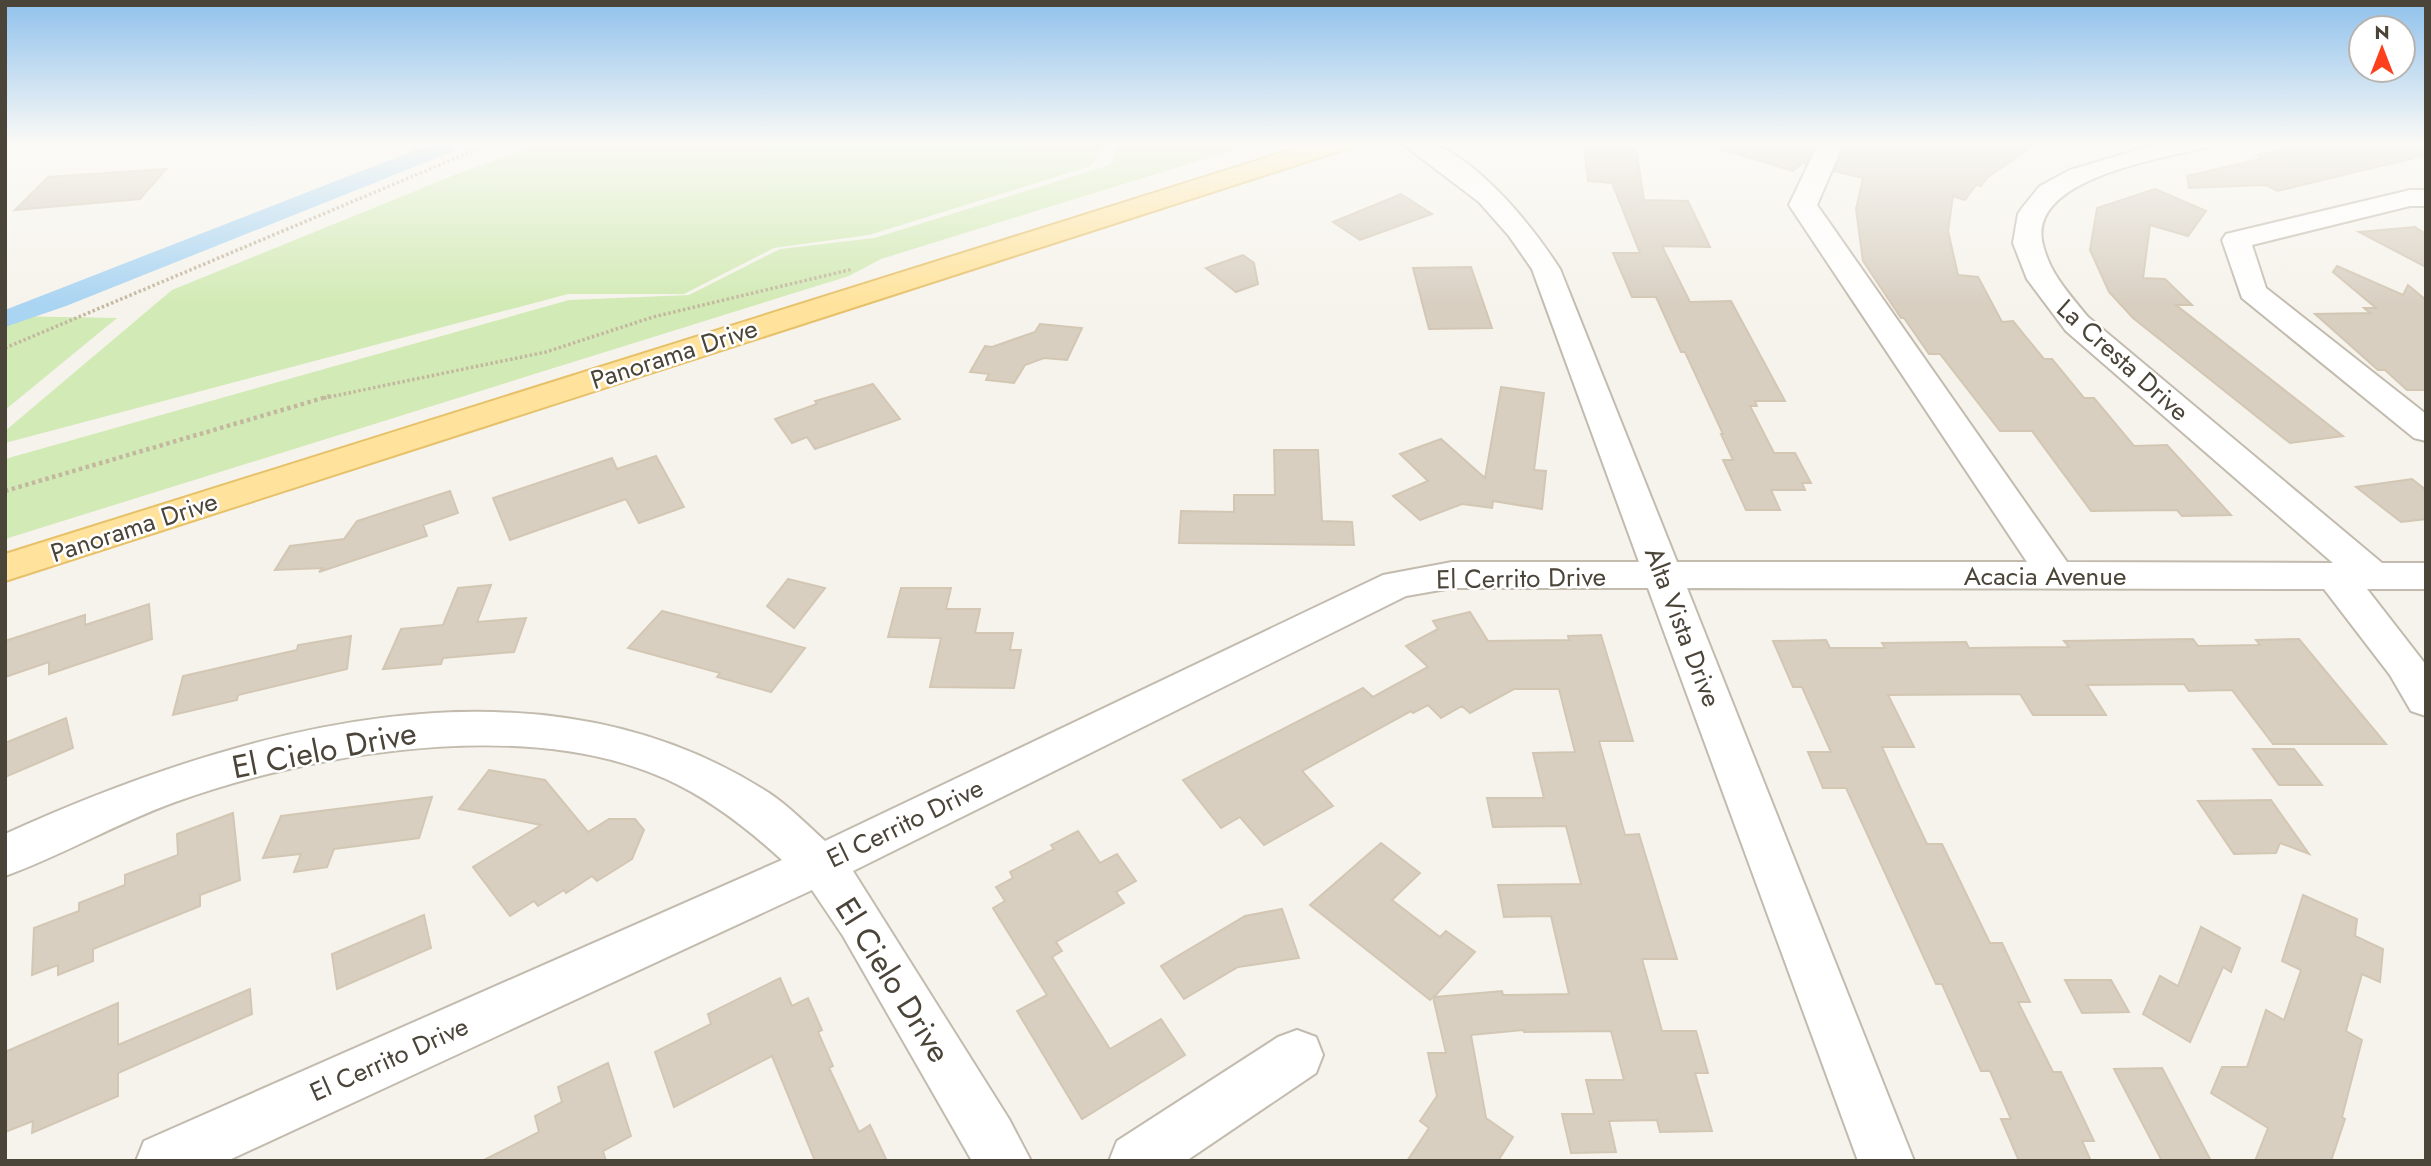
<svg xmlns="http://www.w3.org/2000/svg" width="2431" height="1166" font-family="Jost,sans-serif">
	<rect width="100%" height="100%" fill="#f6f3ec"/>
	<!-- green -->
	<g fill="#d2eab5">
		<path d="M 546,142 L 1107,142 L 1091,166 L 869,235 L 774,248 L 684,294 L 568,294 L 5,443 L 5,431 L 172,290 L 457,174 Z"/>
		<path d="M 1121,142 L 1158,145 L 1166,142 L 1259,142 L 881,259 L 849,276 L 5,539 L 5,459 L 569,300 L 689,295 L 780,249 L 874,238 L 1110,165 Z"/>
		<path d="M 5,316 L 117,318 L 5,410 Z"/>
	</g>
	<g fill="none" stroke-linecap="round" stroke-linejoin="round">
		<!-- canal -->
		<path fill="#a9d4f2" fill-rule="evenodd" d="M 436,142 L 467,142 L 464,147 L 66,306 L 5,327 L 5,310 Z"/>
	</g>
	<!-- building -->
	<g fill="#d8cfc1" stroke="#d3c7b4" stroke-width="2">
		<path d="M 1719,142 L 1816,142 L 1806,164 L 1802,163 L 1793,171 L 1718,148 Z"/>
		<path d="M 1846,142 L 2038,142 L 1987,178 L 1981,186 L 1976,185 L 1965,200 L 1953,196 L 1948,231 L 1958,275 L 1978,277 L 2002,322 L 2013,321 L 2044,359 L 2052,359 L 2084,398 L 2094,398 L 2134,446 L 2167,445 L 2231,515 L 2182,516 L 2177,510 L 2091,511 L 2032,431 L 2000,431 L 1940,354 L 1929,354 L 1904,318 L 1901,318 L 1863,261 L 1856,209 L 1863,178 L 1834,171 Z"/>
		<path d="M 2314,142 L 2330,150 L 2363,142 L 2426,142 L 2426,155 L 2278,191 L 2266,185 L 2189,188 L 2187,176 L 2264,158 L 2257,155 Z"/>
		<path d="M 1584,145 L 1636,149 L 1644,200 L 1688,201 L 1710,247 L 1662,246 L 1690,302 L 1731,301 L 1785,401 L 1755,401 L 1757,406 L 1750,406 L 1774,453 L 1795,453 L 1811,483 L 1802,483 L 1805,490 L 1771,490 L 1780,510 L 1746,510 L 1723,460 L 1733,460 L 1721,434 L 1723,434 L 1685,352 L 1681,352 L 1656,297 L 1632,297 L 1613,253 L 1640,253 L 1612,183 L 1588,181 Z"/>
		<path d="M 166,169 L 140,199 L 15,210 L 48,177 Z"/>
		<path d="M 2155,189 L 2206,211 L 2188,236 L 2150,225 L 2143,278 L 2165,279 L 2192,305 L 2176,305 L 2343,436 L 2290,443 L 2133,318 L 2109,292 L 2090,250 L 2097,208 Z"/>
		<path d="M 1401,194 L 1432,214 L 1360,240 L 1333,222 Z"/>
		<path d="M 2415,227 L 2426,234 L 2426,267 L 2359,232 Z"/>
		<path d="M 1243,255 L 1254,263 L 1258,284 L 1236,292 L 1206,268 Z"/>
		<path d="M 2337,266 L 2403,295 L 2408,285 L 2426,300 L 2426,390 L 2407,390 L 2385,370 L 2378,370 L 2315,314 L 2370,313 L 2364,308 L 2376,308 L 2333,272 Z"/>
		<path d="M 1471,267 L 1492,328 L 1429,329 L 1413,268 Z"/>
		<path d="M 1040,324 L 1082,328 L 1067,360 L 1044,358 L 1025,365 L 1014,383 L 986,380 L 989,374 L 970,372 L 985,346 L 992,347 L 1035,332 Z"/>
		<path d="M 873,384 L 900,419 L 815,449 L 807,437 L 792,443 L 775,419 L 817,404 L 815,401 Z"/>
		<path d="M 1501,387 L 1544,393 L 1534,470 L 1546,471 L 1542,509 L 1493,501 L 1492,508 L 1462,504 L 1420,520 L 1393,496 L 1428,481 L 1400,454 L 1441,439 L 1485,478 Z"/>
		<path d="M 1274,450 L 1318,450 L 1322,521 L 1352,522 L 1354,545 L 1179,543 L 1181,511 L 1234,512 L 1234,495 L 1275,495 Z"/>
		<path d="M 656,456 L 684,507 L 639,523 L 626,499 L 510,540 L 493,498 L 612,458 L 617,469 Z"/>
		<path d="M 2412,479 L 2426,490 L 2426,519 L 2401,522 L 2356,487 Z"/>
		<path d="M 450,491 L 458,513 L 423,525 L 427,536 L 319,572 L 323,568 L 275,570 L 290,546 L 344,539 L 357,521 Z"/>
		<path d="M 788,579 L 825,588 L 794,628 L 767,606 Z"/>
		<path d="M 491,585 L 477,622 L 526,618 L 514,652 L 443,658 L 441,664 L 383,669 L 401,629 L 443,625 L 458,588 Z"/>
		<path d="M 901,588 L 951,588 L 946,609 L 980,609 L 975,633 L 1013,633 L 1010,650 L 1021,650 L 1014,688 L 930,687 L 941,638 L 888,637 Z"/>
		<path d="M 149,604 L 152,639 L 49,674 L 49,662 L 5,677 L 5,641 L 85,615 L 85,625 Z"/>
		<path d="M 662,611 L 805,648 L 771,692 L 717,677 L 720,673 L 628,648 Z"/>
		<path d="M 1470,612 L 1488,641 L 1569,640 L 1568,636 L 1601,635 L 1633,741 L 1599,741 L 1625,835 L 1639,834 L 1677,959 L 1642,959 L 1662,1031 L 1696,1031 L 1708,1073 L 1695,1073 L 1712,1131 L 1660,1132 L 1657,1120 L 1609,1121 L 1616,1152 L 1571,1153 L 1562,1114 L 1594,1114 L 1586,1080 L 1624,1080 L 1611,1031 L 1524,1032 L 1523,1030 L 1471,1035 L 1486,1118 L 1513,1137 L 1498,1161 L 1407,1161 L 1429,1128 L 1420,1121 L 1437,1096 L 1428,1053 L 1446,1053 L 1433,997 L 1430,1000 L 1310,905 L 1381,843 L 1420,873 L 1392,900 L 1440,937 L 1446,931 L 1475,952 L 1434,997 L 1502,991 L 1503,995 L 1569,994 L 1551,916 L 1504,917 L 1498,885 L 1581,884 L 1566,826 L 1493,827 L 1487,798 L 1544,798 L 1533,753 L 1575,752 L 1559,689 L 1514,689 L 1470,713 L 1462,706 L 1441,718 L 1428,705 L 1413,713 L 1411,711 L 1302,771 L 1333,806 L 1264,845 L 1240,817 L 1221,828 L 1183,780 L 1363,688 L 1373,697 L 1428,667 L 1406,646 L 1438,629 L 1433,621 Z"/>
		<path d="M 351,636 L 347,669 L 238,695 L 237,700 L 173,715 L 183,676 L 297,650 L 298,645 Z"/>
		<path d="M 2193,639 L 2198,646 L 2260,645 L 2256,640 L 2299,639 L 2386,744 L 2273,744 L 2232,690 L 2189,691 L 2184,684 L 2087,685 L 2106,715 L 2033,715 L 2020,694 L 1888,695 L 1914,747 L 1882,747 L 1900,787 L 1927,844 L 1942,844 L 1990,943 L 2002,943 L 2030,1002 L 2018,1002 L 2053,1072 L 2061,1072 L 2094,1141 L 2082,1141 L 2091,1161 L 2019,1161 L 2001,1119 L 2011,1119 L 1990,1071 L 1981,1071 L 1942,984 L 1936,984 L 1846,788 L 1823,788 L 1808,752 L 1831,752 L 1802,687 L 1793,687 L 1773,641 L 1826,640 L 1830,648 L 1885,648 L 1882,643 L 1966,642 L 1969,648 L 2069,647 L 2064,641 Z"/>
		<path d="M 66,718 L 73,748 L 5,777 L 5,743 Z"/>
		<path d="M 2253,749 L 2294,749 L 2322,785 L 2279,785 Z"/>
		<path d="M 489,770 L 545,780 L 588,832 L 609,819 L 635,819 L 644,830 L 632,859 L 597,881 L 592,876 L 566,893 L 564,890 L 538,906 L 534,901 L 510,916 L 473,867 L 541,825 L 459,809 Z"/>
		<path d="M 432,797 L 419,838 L 334,849 L 327,867 L 294,872 L 301,854 L 263,858 L 281,816 Z"/>
		<path d="M 2271,800 L 2309,854 L 2280,843 L 2276,853 L 2234,854 L 2198,801 Z"/>
		<path d="M 233,813 L 240,880 L 200,895 L 200,906 L 93,949 L 93,961 L 58,975 L 58,965 L 32,975 L 34,928 L 79,911 L 79,903 L 125,885 L 125,875 L 178,855 L 177,834 Z"/>
		<path d="M 1078,831 L 1100,863 L 1117,854 L 1136,881 L 1116,892 L 1124,903 L 1056,942 L 1062,951 L 1052,957 L 1110,1049 L 1161,1019 L 1185,1055 L 1082,1119 L 1017,1011 L 1047,995 L 993,908 L 1005,901 L 996,887 L 1013,878 L 1010,872 L 1054,849 L 1051,845 Z"/>
		<path d="M 2303,895 L 2357,919 L 2355,936 L 2383,949 L 2380,982 L 2362,974 L 2346,1031 L 2362,1040 L 2342,1117 L 2345,1119 L 2331,1161 L 2255,1161 L 2268,1128 L 2211,1093 L 2222,1067 L 2247,1067 L 2266,1010 L 2284,1020 L 2301,970 L 2282,961 Z"/>
		<path d="M 1282,909 L 1299,958 L 1238,967 L 1184,999 L 1161,966 L 1245,916 Z"/>
		<path d="M 424,915 L 431,948 L 337,989 L 332,954 Z"/>
		<path d="M 2201,927 L 2240,948 L 2231,972 L 2223,967 L 2190,1042 L 2143,1014 L 2160,976 L 2178,986 Z"/>
		<path d="M 780,978 L 792,1006 L 808,998 L 822,1030 L 818,1032 L 833,1066 L 829,1068 L 859,1132 L 870,1125 L 887,1161 L 815,1161 L 772,1056 L 674,1107 L 655,1052 L 711,1024 L 708,1014 Z"/>
		<path d="M 2065,980 L 2111,980 L 2129,1012 L 2082,1013 Z"/>
		<path d="M 250,989 L 252,1014 L 118,1073 L 118,1096 L 32,1133 L 33,1121 L 5,1132 L 5,1052 L 118,1003 L 118,1045 Z"/>
		<path d="M 608,1063 L 631,1136 L 603,1151 L 606,1161 L 482,1161 L 539,1132 L 535,1116 L 562,1102 L 558,1087 Z"/>
		<path d="M 2162,1068 L 2211,1161 L 2162,1161 L 2114,1069 Z"/>
	</g>
	<g fill="none" stroke-linecap="round" stroke-linejoin="round">
		<!-- minor casing -->
		<g stroke="#c2bbae" stroke-width="4">
			<g id="minor">
				<path d="M 1400,142 C 1409,142 1423,140 1432,143 C 1482,163 1532,226 1560,269 L 1677,562 L 2027,562 L 1789,205 L 1819,142 L 1844,142 L 1817,205 L 2067,562 L 2333,563 L 2066,331 L 2027,279 L 2013,243 L 2018,214 L 2022,208 L 2040,186 L 2070,170 L 2164,142 L 2211,142 L 2208,147 C 2165,158 2025,178 2043,245 C 2050,274 2070,295 2088,317 L 2382,563 L 2426,563 L 2426,589 L 2367,589 L 2426,665 L 2426,716 L 2411,711 L 2390,675 L 2324,589 L 1687,588 L 1914,1161 L 1858,1161 L 1648,588 L 1452,588 L 1406,596 L 853,871 L 1009,1119 L 1031,1161 L 972,1161 L 843,936 L 812,890 L 227,1161 L 136,1161 L 144,1141 L 782,860 C 747,828 710,799 666,779 C 527,716 314,752 175,802 C 117,823 63,855 5,876 L 5,834 C 237,729 535,642 769,793 C 789,806 807,825 825,841 L 1383,575 L 1452,562 L 1639,562 L 1532,269 L 1509,236 L 1479,202 Z"/>
				<path d="M 2410,190 L 2426,190 L 2426,206 L 2410,206 L 2252,245 L 2266,288 L 2426,414 L 2426,441 L 2414,438 L 2242,298 L 2222,240 L 2226,234 Z"/>
				<path d="M 1297,1030 L 1316,1037 L 1323,1055 L 1316,1073 L 1186,1161 L 1109,1161 L 1117,1141 L 1278,1037 Z"/>
			</g>
		</g>
		<!-- major casing -->
		<g stroke="#e6c16a" stroke-width="4">
			<path id="major" d="M 1316,142 L 1355,142 L 1352,147 L 5,581 L 5,554 Z"/>
		</g>
		<!-- path-far1 -->
		<g stroke="#c4b79f" stroke-width="3.5" stroke-dasharray="2.5 2.5" stroke-linecap="butt">
			<path d="M 5,348 L 494,142"/>
			<path d="M 324,398 L 546,352 L 653,317 L 853,269"/>
		</g>
		<!-- path -->
		<path stroke="#c4b79f" stroke-width="4.5" stroke-dasharray="3.5 3.5" stroke-linecap="butt" d="M 5,491 L 330,396"/>
		<!-- minor -->
		<use href="#minor" fill="#fff" fill-rule="evenodd"/>
		<!-- major -->
		<use href="#major" fill="#ffe39c" fill-rule="evenodd"/>
	</g>
	<!-- sky -->
	<linearGradient id="sky" x2="0" y2="1"><stop stop-color="#8fc1ec"/><stop offset="0.47" stop-color="#fbfaf6"/><stop offset="1" stop-color="#fbfaf6" stop-opacity="0"/></linearGradient>
	<rect width="2431" height="305" fill="url(#sky)"/>
	<g text-anchor="middle" dominant-baseline="central" stroke-width="5" stroke-linejoin="round" paint-order="stroke">
		<!-- street labels -->
		<g font-size="26" fill="#4b4439" stroke="#fff">
			<text transform="translate(674 354) rotate(-18)">Panorama Drive</text>
			<text transform="translate(2123 360) rotate(42)">La Cresta Drive</text>
			<text transform="translate(134 527) rotate(-18)">Panorama Drive</text>
			<text x="2045" y="576">Acacia Avenue</text>
			<text transform="translate(1521 578) rotate(-1)">El Cerrito Drive</text>
			<text transform="translate(1683 627) rotate(69)">Alta Vista Drive</text>
			<text transform="translate(905 823) rotate(-26)">El Cerrito Drive</text>
			<text transform="translate(389 1059) rotate(-24)">El Cerrito Drive</text>
		</g>
		<!-- near-street labels -->
		<g font-size="32" fill="#4b4439" stroke="#fff">
			<text transform="translate(324 750) rotate(-11)">El Cielo Drive</text>
			<text transform="translate(893 980) rotate(58)">El Cielo Drive</text>
		</g>
	</g>
	<!-- border -->
	<rect width="2431" height="1166" fill="none" stroke="#4b4439" stroke-width="14"/>
	<!-- north arrow -->
	<g transform="translate(2382 49)"><circle r="33" fill="#ffffff" stroke="#b7b4b0" stroke-width="2"/>
	<path d="M0-5L12 26L0 18L-12 26Z" fill="#fc3f1d"/>
	<text y="-10" font-size="19" font-weight="bold" text-anchor="middle" fill="#4b4439">N</text>
	</g>
</svg>
